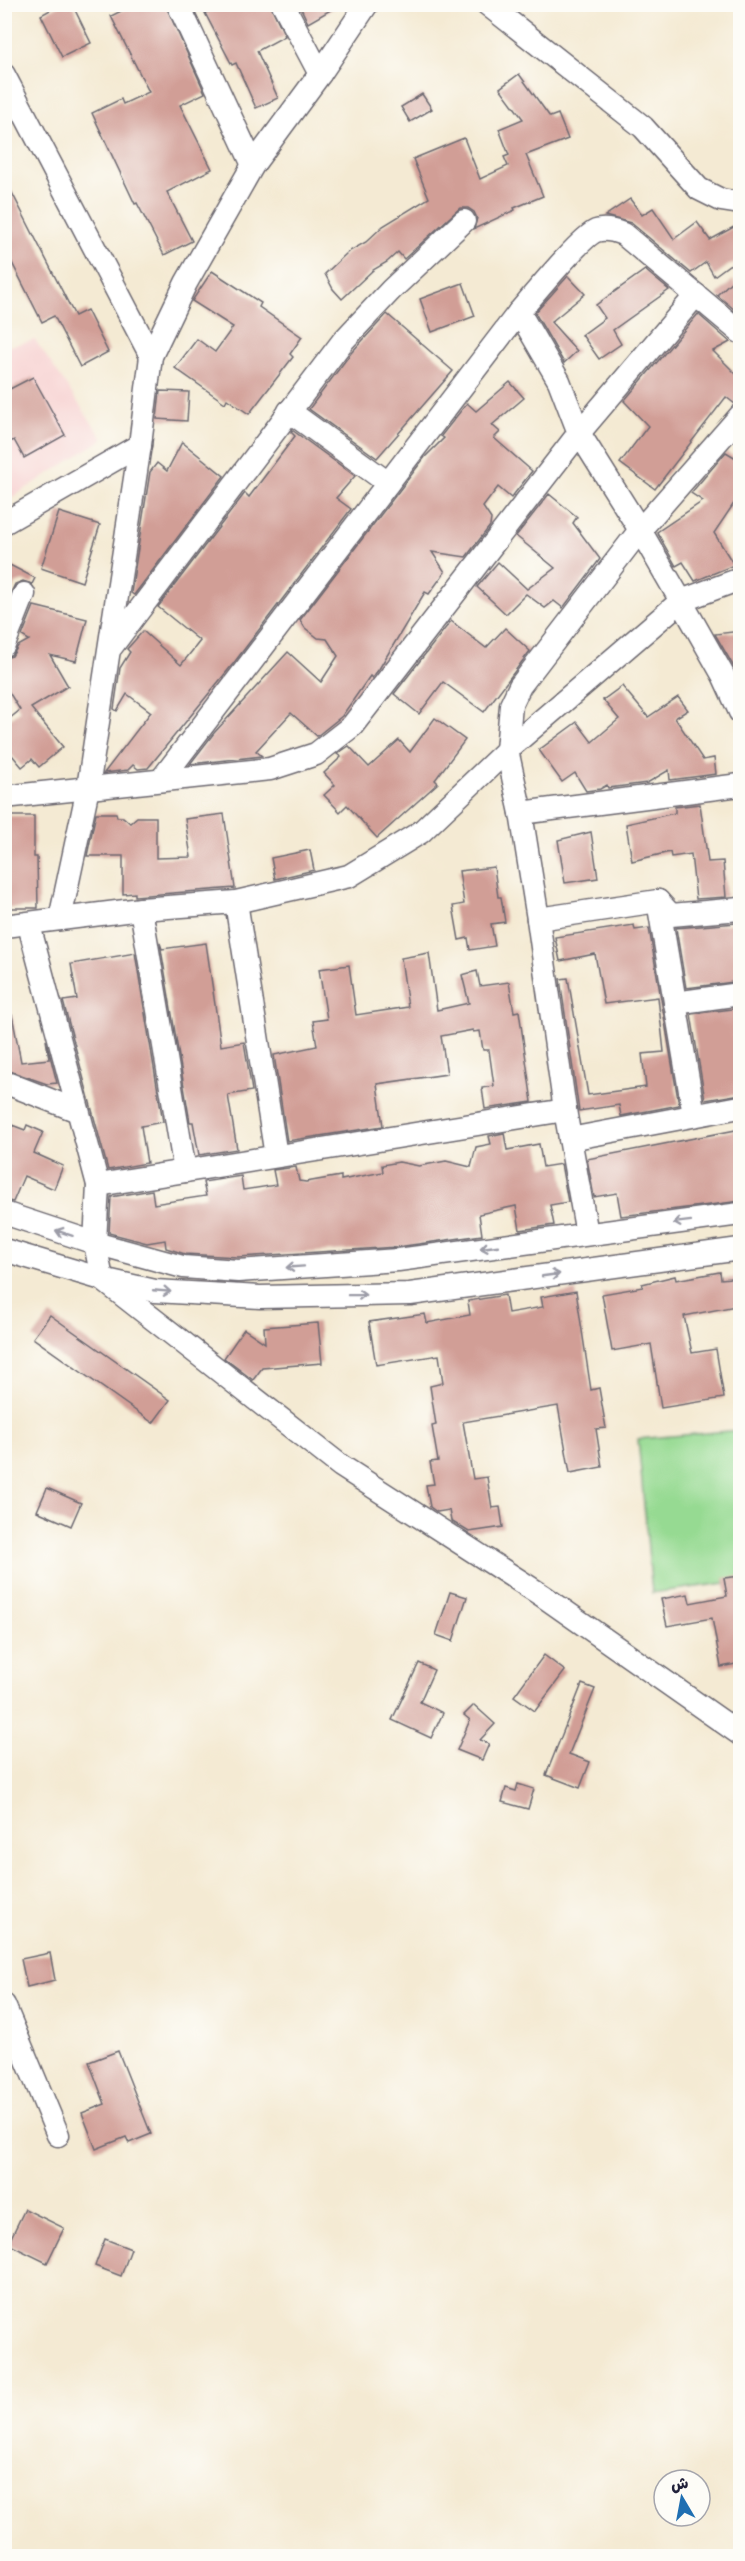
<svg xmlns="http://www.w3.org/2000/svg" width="745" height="2561" font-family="Caveat,'Playpen Sans Arabic',sans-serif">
	<rect width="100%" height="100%" fill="#fdfcf7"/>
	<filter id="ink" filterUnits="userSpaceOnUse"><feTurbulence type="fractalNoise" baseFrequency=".0167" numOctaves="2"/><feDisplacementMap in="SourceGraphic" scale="12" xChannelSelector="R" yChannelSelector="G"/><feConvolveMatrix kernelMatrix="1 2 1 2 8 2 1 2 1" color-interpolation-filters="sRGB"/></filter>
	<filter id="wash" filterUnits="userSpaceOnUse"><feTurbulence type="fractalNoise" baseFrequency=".008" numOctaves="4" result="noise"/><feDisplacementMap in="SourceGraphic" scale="24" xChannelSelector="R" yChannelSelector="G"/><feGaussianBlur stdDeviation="1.35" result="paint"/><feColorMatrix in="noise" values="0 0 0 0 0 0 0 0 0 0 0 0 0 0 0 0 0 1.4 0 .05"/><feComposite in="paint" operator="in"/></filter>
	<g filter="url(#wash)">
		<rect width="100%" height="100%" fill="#f4ead3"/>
		<!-- built -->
		<path fill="#f7d0d0" d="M 35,340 L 103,439 L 5,502 L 5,347 Z"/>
		<!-- green -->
		<path fill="#96da92" stroke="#5c7e66" stroke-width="1.5" d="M 740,1430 L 740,1581 L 652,1593 L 638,1439 Z"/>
		<g id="blocks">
			<!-- building -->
			<g fill="#d19e96">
				<path d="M 61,4 L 72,4 L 91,43 L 62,57 L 41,15 Z"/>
				<path d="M 135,4 L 165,4 L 205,93 L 180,105 L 212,169 L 167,192 L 192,241 L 164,255 L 137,203 L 135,204 L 92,113 L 121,99 L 123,104 L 149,92 L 111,16 Z"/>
				<path d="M 237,4 L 270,4 L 285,36 L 257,51 L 278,98 L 256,108 L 236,63 L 232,65 L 205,13 L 222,5 L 225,11 Z"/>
				<path d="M 299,4 L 341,4 L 308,23 Z"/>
				<path d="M 519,74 L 550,117 L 558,114 L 568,139 L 526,155 L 543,196 L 514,208 L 515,210 L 474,229 L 477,218 L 474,212 L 468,208 L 460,208 L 404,259 L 398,252 L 387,262 L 373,270 L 342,299 L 333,289 L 325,274 L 348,252 L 366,242 L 383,226 L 429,198 L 413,159 L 464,138 L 480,179 L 508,166 L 504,157 L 509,155 L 499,129 L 523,119 L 500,88 Z"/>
				<path d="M 422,94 L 432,109 L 410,122 L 401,107 Z"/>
				<path d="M 4,177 L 75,316 L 87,310 L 108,352 L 80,367 L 54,316 L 42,322 L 4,247 Z"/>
				<path d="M 630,199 L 642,215 L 653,208 L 674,239 L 697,222 L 710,240 L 741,223 L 741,262 L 729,265 L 714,276 L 706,262 L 691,273 L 631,223 L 605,216 Z"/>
				<path d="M 645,270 L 669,290 L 613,330 L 621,344 L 599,359 L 582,335 L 605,318 L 596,305 Z"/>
				<path d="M 212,271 L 261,303 L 259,307 L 302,337 L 290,354 L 293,357 L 249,414 L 227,399 L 225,403 L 175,368 L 197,339 L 215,352 L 233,327 L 192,301 Z"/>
				<path d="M 568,276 L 585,294 L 551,322 L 577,351 L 564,363 L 535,313 Z"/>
				<path d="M 733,280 L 741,294 L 741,315 L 717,295 Z"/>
				<path d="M 463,283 L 475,316 L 432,332 L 420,299 Z"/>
				<path d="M 387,314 L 453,371 L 377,458 L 309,409 L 351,353 Z"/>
				<path d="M 698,314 L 730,342 L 713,351 L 741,379 L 741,403 L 735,404 L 726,397 L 655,489 L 620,463 L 648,426 L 624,401 Z"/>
				<path d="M 33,377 L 65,435 L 24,458 L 14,440 L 4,445 L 4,392 Z"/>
				<path d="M 510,382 L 524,398 L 492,425 L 500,432 L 494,438 L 532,471 L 511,498 L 498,487 L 483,507 L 491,519 L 490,526 L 466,557 L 432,552 L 445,572 L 429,594 L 425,592 L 379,669 L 372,678 L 370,676 L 342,716 L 317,736 L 291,713 L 256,751 L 262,756 L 190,764 L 214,733 L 288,652 L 321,682 L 338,656 L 327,639 L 318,638 L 305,628 L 300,620 L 425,457 L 444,438 L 441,436 L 467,403 L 476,411 Z"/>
				<path d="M 160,391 L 189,392 L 187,421 L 157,419 Z"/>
				<path d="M 292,430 L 355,476 L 336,498 L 351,509 L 233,664 L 148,768 L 138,769 L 133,765 L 128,770 L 104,773 L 151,712 L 127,694 L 117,711 L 114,709 L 120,668 L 130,652 L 127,649 L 143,631 L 181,665 L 200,641 L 158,607 L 245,493 L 249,497 L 295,436 L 291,432 Z"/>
				<path d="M 182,442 L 224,476 L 134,595 L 131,593 L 150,472 L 157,463 L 167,471 Z"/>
				<path d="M 726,452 L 741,461 L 741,493 L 714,533 L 734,565 L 695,581 L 683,562 L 676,566 L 657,532 L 703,501 L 691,493 Z"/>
				<path d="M 549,494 L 577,517 L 573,523 L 600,559 L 563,608 L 554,601 L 545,608 L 526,594 L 506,614 L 477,587 L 498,562 L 527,589 L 555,568 L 516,536 Z"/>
				<path d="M 59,512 L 100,525 L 82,582 L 41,568 Z"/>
				<path d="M 4,562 L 35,578 L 32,584 L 23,581 L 15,584 L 4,607 Z"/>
				<path d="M 34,606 L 87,619 L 76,661 L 50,655 L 68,686 L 31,708 L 63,747 L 39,767 L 32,759 L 22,767 L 12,755 L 4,761 L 4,723 L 20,710 L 4,684 L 4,658 L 12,656 L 18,646 L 29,640 L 22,636 Z"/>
				<path d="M 451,621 L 486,648 L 505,628 L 530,651 L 484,712 L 443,682 L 419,714 L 394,694 Z"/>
				<path d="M 741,631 L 741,674 L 738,674 L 715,634 Z"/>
				<path d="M 622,686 L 648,717 L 678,697 L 688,710 L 675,718 L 703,760 L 714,758 L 716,774 L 670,780 L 669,770 L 647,783 L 608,788 L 607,785 L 600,789 L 586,791 L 575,773 L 562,782 L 539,750 L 577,722 L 592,742 L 619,719 L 603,700 Z"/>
				<path d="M 435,718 L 465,740 L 435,780 L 438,783 L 377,838 L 347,805 L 340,812 L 324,795 L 335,785 L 324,773 L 341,757 L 337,754 L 349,746 L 369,767 L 399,740 L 410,752 Z"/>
				<path d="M 700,804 L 708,862 L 723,861 L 726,897 L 696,899 L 691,854 L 671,857 L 670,852 L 632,861 L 626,824 L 675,813 L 675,807 Z"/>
				<path d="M 96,813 L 116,813 L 117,817 L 123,817 L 130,823 L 137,817 L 156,817 L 156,858 L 191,857 L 185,819 L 224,814 L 235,888 L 135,896 L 135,893 L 123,894 L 123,856 L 87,856 Z"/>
				<path d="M 4,816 L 34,816 L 34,857 L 37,857 L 38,908 L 4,908 Z"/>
				<path d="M 591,832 L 598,878 L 565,883 L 558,840 Z"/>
				<path d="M 310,850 L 314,870 L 275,879 L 271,858 Z"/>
				<path d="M 494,867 L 498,897 L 501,897 L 505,922 L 491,924 L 495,946 L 470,950 L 468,938 L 459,940 L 453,906 L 464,904 L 459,871 Z"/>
				<path d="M 737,923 L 741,947 L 741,981 L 686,988 L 676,928 Z"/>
				<path d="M 634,925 L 635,930 L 649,928 L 679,1105 L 621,1116 L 619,1105 L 579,1111 L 560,979 L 568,978 L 588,1095 L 646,1087 L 642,1054 L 664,1052 L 658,997 L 604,1004 L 595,954 L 560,961 L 555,937 Z"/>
				<path d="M 160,943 L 162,949 L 206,943 L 221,1046 L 244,1042 L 252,1091 L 228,1095 L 237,1149 L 199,1155 L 193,1122 L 190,1122 Z"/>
				<path d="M 135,953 L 163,1122 L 141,1126 L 147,1163 L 108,1170 L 63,1001 L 77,999 L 71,964 Z"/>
				<path d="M 429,953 L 437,1010 L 469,1003 L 462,975 L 477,971 L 480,986 L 509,982 L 514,1012 L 519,1011 L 532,1102 L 485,1109 L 482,1088 L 494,1086 L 489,1050 L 483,1050 L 480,1031 L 473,1032 L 473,1030 L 441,1036 L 447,1074 L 377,1084 L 383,1126 L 287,1141 L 274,1055 L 317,1046 L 313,1021 L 327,1019 L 319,969 L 349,965 L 356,1015 L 408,1007 L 401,958 Z"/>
				<path d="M 741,1008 L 741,1094 L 705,1100 L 691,1014 Z"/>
				<path d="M 12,1015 L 21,1062 L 49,1059 L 46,1040 L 57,1083 L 47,1084 L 4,1069 L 4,1016 Z"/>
				<path d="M 4,1122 L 25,1130 L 27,1125 L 43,1132 L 34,1153 L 63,1166 L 54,1189 L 24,1176 L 13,1202 L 4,1200 Z"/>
				<path d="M 741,1129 L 741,1201 L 621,1216 L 617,1193 L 594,1197 L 587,1159 Z"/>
				<path d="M 504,1133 L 507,1150 L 539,1144 L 543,1167 L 561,1164 L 568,1202 L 550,1205 L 554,1225 L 520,1230 L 516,1206 L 479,1214 L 482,1235 L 397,1247 L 238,1257 L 185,1254 L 166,1248 L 165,1240 L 147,1243 L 109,1233 L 111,1197 L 152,1190 L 154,1204 L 206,1196 L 203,1182 L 241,1176 L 243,1190 L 276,1185 L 273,1170 L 296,1167 L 299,1181 L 306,1182 L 341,1176 L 341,1180 L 383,1172 L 382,1165 L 399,1162 L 419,1166 L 446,1161 L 471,1167 L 476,1147 L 491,1144 L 489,1136 Z"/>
				<path d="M 720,1272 L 721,1279 L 741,1277 L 741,1305 L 684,1316 L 692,1353 L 716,1349 L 724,1398 L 661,1408 L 651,1344 L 612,1351 L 602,1294 L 643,1287 L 642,1284 L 675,1276 L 676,1280 Z"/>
				<path d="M 576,1291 L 591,1390 L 599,1388 L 606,1428 L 596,1429 L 602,1467 L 570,1473 L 558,1406 L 463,1422 L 473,1479 L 487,1477 L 492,1508 L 500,1507 L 503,1527 L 469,1532 L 451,1521 L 449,1510 L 437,1512 L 430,1507 L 426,1485 L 434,1484 L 430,1462 L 438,1461 L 432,1426 L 436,1425 L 430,1386 L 443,1383 L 439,1355 L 376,1365 L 369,1322 L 425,1314 L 427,1323 L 470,1315 L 468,1301 L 505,1295 L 508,1313 L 543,1307 L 541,1297 Z"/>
				<path d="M 50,1315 L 170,1400 L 153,1423 L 33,1338 Z"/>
				<path d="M 318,1323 L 322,1363 L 262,1368 L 253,1380 L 224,1358 L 244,1329 L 265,1343 L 264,1327 Z"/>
				<path d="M 47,1488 L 81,1503 L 71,1526 L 37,1511 Z"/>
				<path d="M 741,1576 L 741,1663 L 721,1667 L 712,1618 L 667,1626 L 661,1599 L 688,1594 L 690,1603 L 727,1596 L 724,1578 Z"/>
				<path d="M 450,1592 L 467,1597 L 453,1641 L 436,1635 Z"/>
				<path d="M 544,1655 L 565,1671 L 535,1711 L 514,1696 Z"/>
				<path d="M 419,1663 L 434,1670 L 420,1702 L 443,1713 L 431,1738 L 392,1720 Z"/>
				<path d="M 582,1684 L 595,1689 L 569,1754 L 590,1762 L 580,1788 L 546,1775 Z"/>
				<path d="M 474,1705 L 495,1724 L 480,1740 L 489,1744 L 482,1760 L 457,1750 L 470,1720 L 464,1715 Z"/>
				<path d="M 518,1784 L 534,1789 L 528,1809 L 502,1802 L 506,1788 L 516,1791 Z"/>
				<path d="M 50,1953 L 55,1980 L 27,1987 L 21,1959 Z"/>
				<path d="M 118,2051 L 151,2134 L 129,2143 L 126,2137 L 96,2149 L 82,2113 L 105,2104 L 89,2062 Z"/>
				<path d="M 25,2209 L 64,2228 L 47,2263 L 8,2244 Z"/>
				<path d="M 105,2239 L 131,2249 L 121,2276 L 95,2266 Z"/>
			</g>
		</g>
	</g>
	<g filter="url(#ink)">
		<use href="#blocks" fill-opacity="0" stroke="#6c6870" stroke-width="1.5"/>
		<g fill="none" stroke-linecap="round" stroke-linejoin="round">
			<!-- minor casing -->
			<g stroke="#6c6870" stroke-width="25">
				<g id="minor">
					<path d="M 178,4 L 253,165"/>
					<path d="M 283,4 L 320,74"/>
					<path d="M 487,4 L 643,127 L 699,189 L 721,200 L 740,203"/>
					<path d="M 4,75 L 151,356"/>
					<path d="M 519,312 L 559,381 L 579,433 L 640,530 L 681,601 L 723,675 L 740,712"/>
					<path d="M 289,411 L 388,483"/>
					<path d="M 4,523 L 140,445"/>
					<path d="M 4,645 L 24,594"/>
					<path d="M 112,646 L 343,341 L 391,290 L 464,221"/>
					<path d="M 161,780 L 519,312 C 532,297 581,237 596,231 C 605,228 615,231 623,234 L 740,332"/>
					<path d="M 4,797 L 270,769 L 316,754 L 352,726 L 579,433 L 696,295"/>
					<path d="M 521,813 L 740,785"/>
					<path d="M 658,901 L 694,1115"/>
					<path d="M 236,902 L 276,1156"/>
					<path d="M 141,909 L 185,1171"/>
					<path d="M 60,919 L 88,788 L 140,445 L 151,356 L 186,283 L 253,165 L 320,74 L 367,4"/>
					<path d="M 538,919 L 658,901 L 671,915 L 740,909"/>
					<path d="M 29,925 L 98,1185 L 95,1243 L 102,1279 L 341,1466 L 543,1596 L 740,1734"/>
					<path d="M 4,926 L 141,909 L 236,902 L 349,876 L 421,832 L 507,750 L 681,601 L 740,579"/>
					<path d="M 675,1003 L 740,994"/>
					<path d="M 4,1082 L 78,1111"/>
					<path d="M 570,1139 L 740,1107"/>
					<path d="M 98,1185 L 565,1110"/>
					<path d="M 4,1213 L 95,1243 L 183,1267 L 238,1271 L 398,1260 L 740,1214"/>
					<path d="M 587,1234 L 565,1110 L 538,919 L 521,813 L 507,750 L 511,705 L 520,686 L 640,530 L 740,416"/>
					<path d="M 4,1250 L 102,1279 L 155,1291 L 260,1297 L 410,1294 L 740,1249"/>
					<path d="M 4,2005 L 58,2135"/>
				</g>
			</g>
			<!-- minor -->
			<use href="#minor" stroke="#fff" stroke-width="22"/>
		</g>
		<!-- one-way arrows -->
		<defs><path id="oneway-shaft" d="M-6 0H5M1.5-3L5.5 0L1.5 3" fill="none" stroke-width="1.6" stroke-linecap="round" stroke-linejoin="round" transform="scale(1.5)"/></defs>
		<g stroke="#9c9ca7">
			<use href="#oneway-shaft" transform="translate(682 1222) rotate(173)"/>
			<use href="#oneway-shaft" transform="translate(64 1233) rotate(-162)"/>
			<use href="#oneway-shaft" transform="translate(489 1247) rotate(172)"/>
			<use href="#oneway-shaft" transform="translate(295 1267) rotate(176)"/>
			<use href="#oneway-shaft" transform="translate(551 1275) rotate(-8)"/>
			<use href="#oneway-shaft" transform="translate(162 1291) rotate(5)"/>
			<use href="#oneway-shaft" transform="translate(357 1295) rotate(-1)"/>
		</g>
	</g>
	<!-- margin -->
	<rect width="745" height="2561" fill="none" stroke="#fdfcf7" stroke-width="24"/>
	<!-- north arrow -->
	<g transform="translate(682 2498) rotate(350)"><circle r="28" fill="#fdfcf7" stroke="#a5a5ac" stroke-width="1.5"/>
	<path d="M0-4.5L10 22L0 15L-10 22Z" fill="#1f6fb2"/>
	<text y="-9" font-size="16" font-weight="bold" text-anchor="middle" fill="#22223b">ش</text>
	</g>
</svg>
